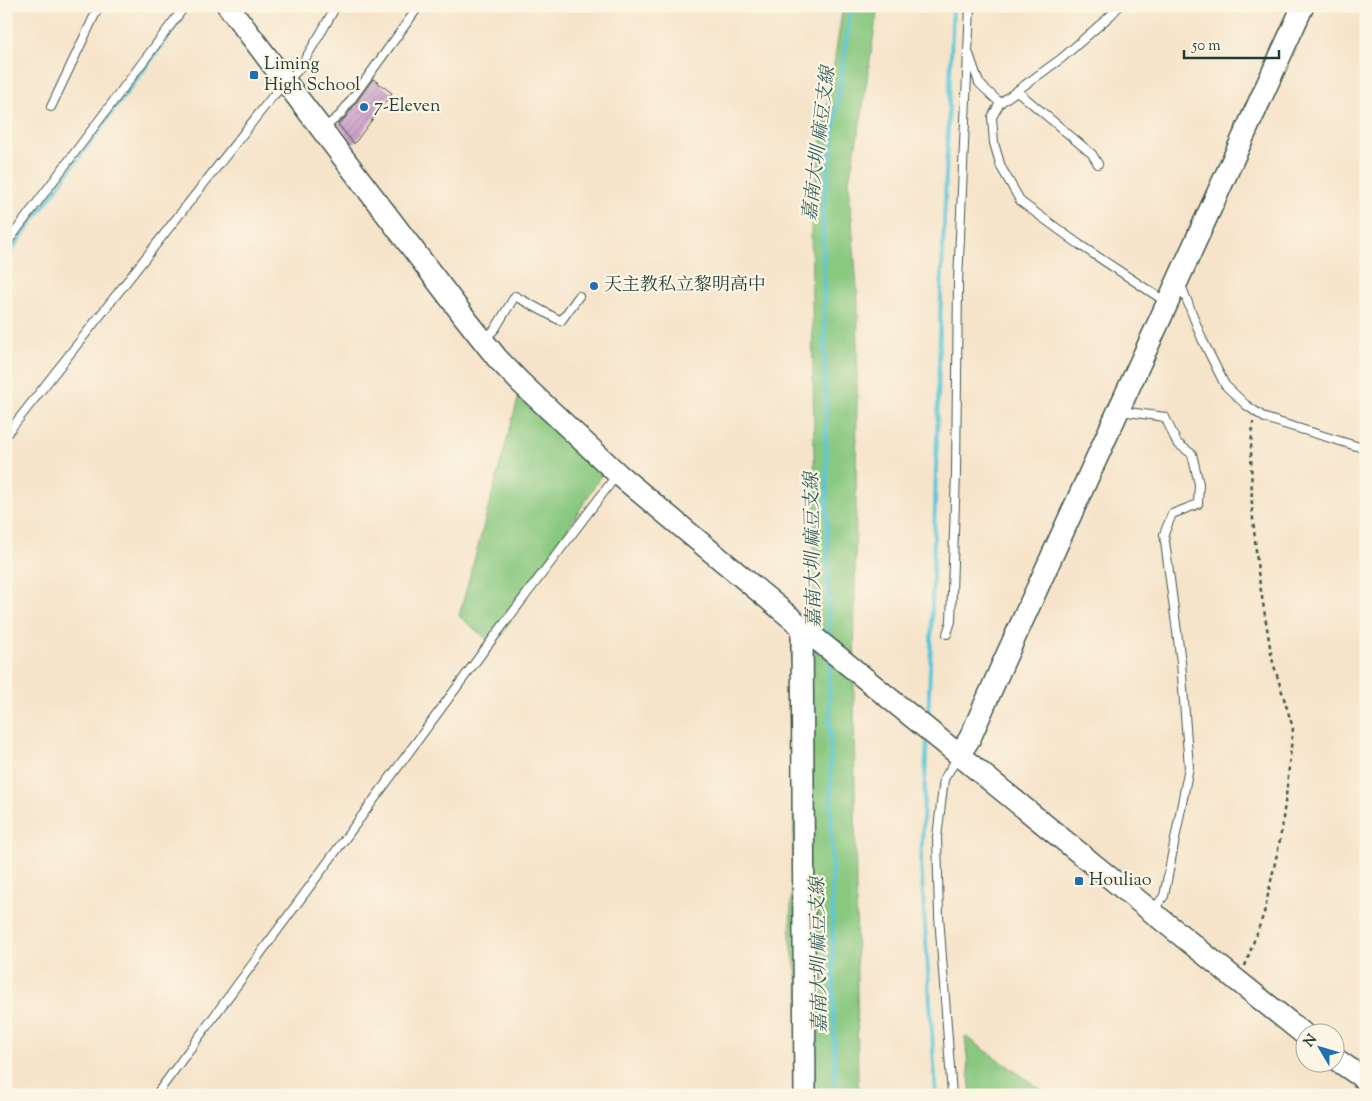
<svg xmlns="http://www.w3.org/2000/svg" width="1372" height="1101" font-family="'Sorts Mill Goudy','Noto Serif TC',serif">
	<defs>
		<pattern id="building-hatch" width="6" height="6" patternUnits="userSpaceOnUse" patternTransform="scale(1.25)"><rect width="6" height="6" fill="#cb9dcb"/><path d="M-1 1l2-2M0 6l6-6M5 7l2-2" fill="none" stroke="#a481a6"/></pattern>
	</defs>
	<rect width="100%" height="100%" fill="#fcf5e5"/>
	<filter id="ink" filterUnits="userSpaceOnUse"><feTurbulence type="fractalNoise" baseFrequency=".02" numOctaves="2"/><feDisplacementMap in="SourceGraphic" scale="10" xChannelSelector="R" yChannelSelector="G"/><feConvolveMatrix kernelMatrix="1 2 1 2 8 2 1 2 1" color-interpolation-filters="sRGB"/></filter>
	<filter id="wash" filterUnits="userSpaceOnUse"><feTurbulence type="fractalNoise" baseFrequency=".0096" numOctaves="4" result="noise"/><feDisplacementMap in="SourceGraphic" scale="20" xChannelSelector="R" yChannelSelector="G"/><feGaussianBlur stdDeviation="1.12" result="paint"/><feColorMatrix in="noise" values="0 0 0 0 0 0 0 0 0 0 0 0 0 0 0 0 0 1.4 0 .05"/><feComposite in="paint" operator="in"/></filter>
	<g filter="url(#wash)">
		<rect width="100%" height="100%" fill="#f6e4ca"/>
		<!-- grass -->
		<g fill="#88c87f" stroke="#54825a">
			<path d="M 843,6 L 878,6 L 862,113 L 849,181 L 858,303 L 854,693 L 858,1086 L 873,1095 L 812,1095 L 797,977 L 790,937 L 794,823 L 792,643 L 810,604 L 815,521 L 811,223 L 815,184 Z"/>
			<path d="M 521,388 L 607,466 L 495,646 L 459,616 Z"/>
			<path d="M 965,1036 L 1049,1095 L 971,1095 Z"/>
		</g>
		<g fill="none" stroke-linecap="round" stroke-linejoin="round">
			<!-- stream -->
			<g stroke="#5dc6d8" stroke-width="4">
				<path d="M 6,257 L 181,19"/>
				<path d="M 829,639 L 823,210 L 851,6"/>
				<path d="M 829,659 L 835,1095"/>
				<path d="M 928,721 L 931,642 L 941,295 L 953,6"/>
				<path d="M 927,738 L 921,863 L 936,1095"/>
			</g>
		</g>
		<g id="blocks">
			<!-- building -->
			<path fill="url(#building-hatch)" d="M 373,79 L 392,93 L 354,144 L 338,124 L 345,118 Z"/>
		</g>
	</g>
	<g filter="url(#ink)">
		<use href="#blocks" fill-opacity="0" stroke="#3f564a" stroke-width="1"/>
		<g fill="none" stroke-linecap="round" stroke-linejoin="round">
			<!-- lane casing -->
			<g stroke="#3f564a" stroke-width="10">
				<g id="lane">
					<path d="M 1119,6 L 1111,15 L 1062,58 L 1000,103 L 992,117 L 994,143 L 1001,167 L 1021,202 L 1080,245 L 1166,302"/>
					<path d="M 969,54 L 979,83 L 1000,103"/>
					<path d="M 1017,91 L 1092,154 L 1098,164"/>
					<path d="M 51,107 L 99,6"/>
					<path d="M 324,128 L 340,115 L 419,6"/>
					<path d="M 6,244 L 185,6"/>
					<path d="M 1181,285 L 1202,339 L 1225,385 L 1246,405 L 1265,418 L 1366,449"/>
					<path d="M 485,339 L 495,329 L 515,296 L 561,321 L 579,296"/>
					<path d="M 1121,411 L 1165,417 L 1177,443 L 1192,454 L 1199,484 L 1198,504 L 1172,514 L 1164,534 L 1181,662 L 1189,767 L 1164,896 L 1153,910"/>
					<path d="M 6,435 L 272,97 L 299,69 L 322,31 L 336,6"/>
					<path d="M 947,634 L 951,621 L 956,473 L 958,282 L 970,6"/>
					<path d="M 156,1095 L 485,649 L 616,476"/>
					<path d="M 952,1095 L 939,916 L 937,837 L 944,779 L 958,757"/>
				</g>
			</g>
			<!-- secondary casing -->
			<g stroke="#3f564a" stroke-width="24">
				<g id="secondary">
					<path d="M 228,6 L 466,319 L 497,358 L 520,382 L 618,474 L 814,637 L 1152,912 L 1304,1034"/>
					<path d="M 802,627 L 805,1095"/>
					<path d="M 959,755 L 970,738 L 1004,661 L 1303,6"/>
					<path d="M 1334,1058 L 1366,1080"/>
				</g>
			</g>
			<!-- path -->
			<path stroke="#3f564a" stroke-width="2.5" stroke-dasharray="4 4" stroke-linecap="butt" d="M 1245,966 L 1264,913 L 1280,840 L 1286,796 L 1293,728 L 1272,659 L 1258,572 L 1252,508 L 1251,447 L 1253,422"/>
			<!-- lane -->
			<use href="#lane" stroke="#fff" stroke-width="8"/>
			<!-- secondary -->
			<use href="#secondary" stroke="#fff" stroke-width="21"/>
		</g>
	</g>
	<!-- markers -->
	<g fill="#1f6fb2" stroke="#fcf5e5" stroke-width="2">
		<rect x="249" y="70" width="10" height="10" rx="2.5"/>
		<circle cx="364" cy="107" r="5"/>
		<circle cx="594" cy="286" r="5"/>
		<rect x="1074" y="876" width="10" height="10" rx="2.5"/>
	</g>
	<g text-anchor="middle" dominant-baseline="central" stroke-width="4.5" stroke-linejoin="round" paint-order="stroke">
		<!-- poi labels -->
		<g font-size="18" fill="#1f3d34" stroke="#fcf5e5" text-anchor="start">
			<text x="264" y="65">Liming<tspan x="264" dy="21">High School</tspan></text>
			<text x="374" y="107">7-Eleven</text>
			<text x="604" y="286">天主教私立黎明高中</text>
			<text x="1089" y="881">Houliao</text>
		</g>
		<!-- water labels -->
		<g font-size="19" font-style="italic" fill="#2e5f5d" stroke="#fcf5e5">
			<text transform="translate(820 144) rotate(-83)">嘉南大圳 麻豆支線</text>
			<text transform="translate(814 550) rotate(-91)">嘉南大圳 麻豆支線</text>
			<text transform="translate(820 955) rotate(-91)">嘉南大圳 麻豆支線</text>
		</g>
	</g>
	<!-- margin -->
	<rect width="1372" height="1101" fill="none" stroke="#fcf5e5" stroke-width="25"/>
	<!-- north arrow -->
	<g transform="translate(1320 1048) rotate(308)"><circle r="24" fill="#fcf5e5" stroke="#a4ab9e"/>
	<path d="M0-4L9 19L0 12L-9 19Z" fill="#1f6fb2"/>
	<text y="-8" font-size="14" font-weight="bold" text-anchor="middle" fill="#1f3d34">N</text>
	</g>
	<!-- scale -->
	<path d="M1184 50v8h95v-8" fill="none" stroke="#1f3d34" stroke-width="2.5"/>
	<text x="1192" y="50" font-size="15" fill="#1f3d34" stroke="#fcf5e5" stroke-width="4" paint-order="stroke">50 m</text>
</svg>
